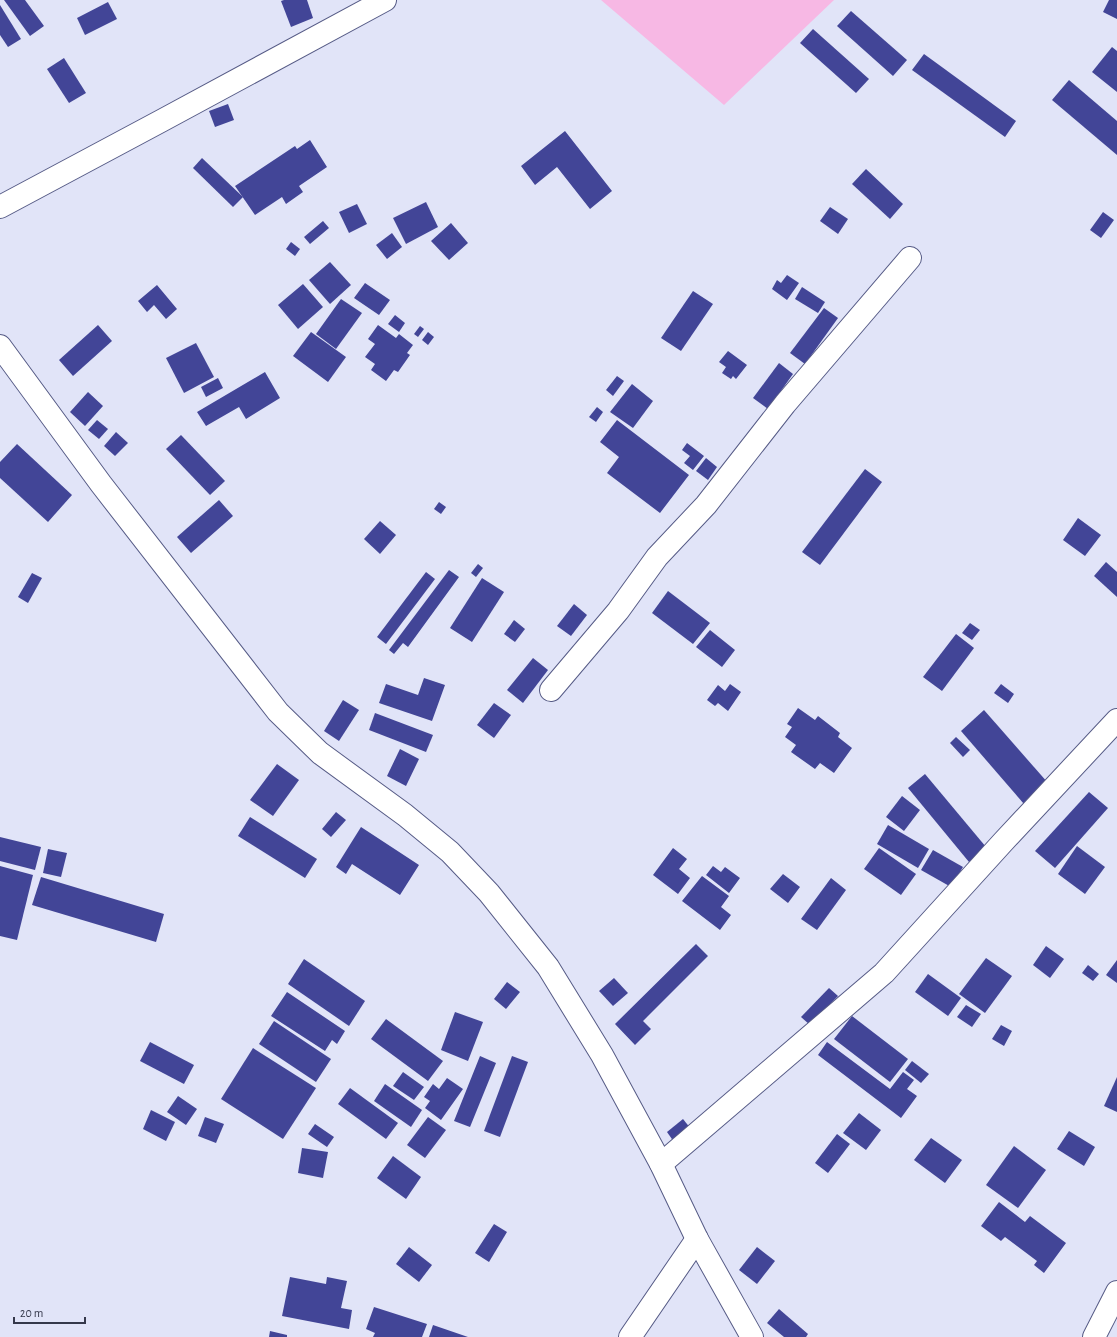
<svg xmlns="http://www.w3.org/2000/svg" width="1117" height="1337" font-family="'Alegreya Sans',sans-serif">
	<rect width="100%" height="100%" fill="#e1e4f8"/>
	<!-- green -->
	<path fill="#f7b8e4" d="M 601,0 L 834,0 L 724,105 Z"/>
	<!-- building -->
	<g fill="#424597">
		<path d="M 4,0 L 25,0 L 44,26 L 30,36 Z"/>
		<path d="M 284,0 L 307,0 L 313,18 L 291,27 L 281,1 Z"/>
		<path d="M 1109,0 L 1117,0 L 1117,19 L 1103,12 Z"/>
		<path d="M 108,2 L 117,19 L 85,35 L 77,18 Z"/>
		<path d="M 0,5 L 21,39 L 8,47 L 0,35 Z"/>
		<path d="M 851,11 L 907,60 L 893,76 L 837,26 Z"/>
		<path d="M 813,29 L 869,79 L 856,93 L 800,43 Z"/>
		<path d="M 1112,47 L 1117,51 L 1117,92 L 1092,72 Z"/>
		<path d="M 924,54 L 1016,121 L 1005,137 L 912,70 Z"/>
		<path d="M 64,58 L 86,93 L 69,103 L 47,69 Z"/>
		<path d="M 1069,80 L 1117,121 L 1117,155 L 1052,100 Z"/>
		<path d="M 228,104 L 234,120 L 215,127 L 209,111 Z"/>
		<path d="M 565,131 L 612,191 L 590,209 L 557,167 L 535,185 L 521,166 Z"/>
		<path d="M 310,140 L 327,167 L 299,186 L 303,192 L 286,204 L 282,197 L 255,215 L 235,186 L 295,146 L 297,149 Z"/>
		<path d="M 202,158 L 243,197 L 233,207 L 193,168 Z"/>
		<path d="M 866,169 L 903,204 L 890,219 L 852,184 Z"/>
		<path d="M 426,202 L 438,227 L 406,244 L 393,218 Z"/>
		<path d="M 357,204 L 367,224 L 349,233 L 339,212 Z"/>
		<path d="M 830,207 L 848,219 L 838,234 L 820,221 Z"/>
		<path d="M 1103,212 L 1114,220 L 1101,238 L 1090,230 Z"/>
		<path d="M 323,221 L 329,228 L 310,244 L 304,237 Z"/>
		<path d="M 451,223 L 468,243 L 449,260 L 431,241 Z"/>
		<path d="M 392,233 L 402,247 L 387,259 L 376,245 Z"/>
		<path d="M 291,242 L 300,249 L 295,256 L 286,249 Z"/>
		<path d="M 330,262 L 351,285 L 330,304 L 309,280 Z"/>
		<path d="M 787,275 L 799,283 L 787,300 L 772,289 L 777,280 L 781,283 Z"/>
		<path d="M 365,283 L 390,300 L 379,315 L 354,298 Z"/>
		<path d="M 303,284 L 323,307 L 298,329 L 278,305 Z"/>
		<path d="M 157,285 L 177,309 L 166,319 L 154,305 L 147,312 L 138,301 Z"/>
		<path d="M 802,287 L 825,302 L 818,313 L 795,299 Z"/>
		<path d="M 693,291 L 713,304 L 681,351 L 661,338 Z"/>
		<path d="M 341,299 L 362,313 L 336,349 L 316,334 Z"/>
		<path d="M 824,308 L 838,318 L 805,364 L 790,353 Z"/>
		<path d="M 395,315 L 405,323 L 399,332 L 388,324 Z"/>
		<path d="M 98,325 L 112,341 L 73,376 L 59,360 Z"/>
		<path d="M 378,325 L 396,338 L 399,334 L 413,345 L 407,353 L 410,355 L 398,372 L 394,370 L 386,381 L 371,370 L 375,364 L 365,357 L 375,344 L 368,339 Z"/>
		<path d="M 420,326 L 424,329 L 418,337 L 414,334 Z"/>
		<path d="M 311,332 L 346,357 L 328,382 L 293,356 Z"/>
		<path d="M 428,332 L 434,337 L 428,345 L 422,340 Z"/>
		<path d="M 196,343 L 214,377 L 184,393 L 166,358 Z"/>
		<path d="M 728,351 L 747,365 L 736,379 L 733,376 L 731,379 L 722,373 L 726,367 L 719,362 Z"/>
		<path d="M 779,363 L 793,374 L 768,409 L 753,398 Z"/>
		<path d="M 265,372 L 280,398 L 246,419 L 239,407 L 206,426 L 197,412 Z"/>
		<path d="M 617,376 L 624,381 L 613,396 L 606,390 Z"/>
		<path d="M 218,378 L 223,388 L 206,397 L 201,387 Z"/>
		<path d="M 632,384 L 653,401 L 633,428 L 610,412 Z"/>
		<path d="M 88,392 L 103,406 L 85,426 L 70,412 Z"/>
		<path d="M 597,407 L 603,412 L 596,422 L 589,417 Z"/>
		<path d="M 97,420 L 108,429 L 99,439 L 88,430 Z"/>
		<path d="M 617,420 L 689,475 L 660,513 L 607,473 L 619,457 L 600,442 Z"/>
		<path d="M 116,432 L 128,443 L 115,456 L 104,446 Z"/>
		<path d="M 181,435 L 225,481 L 210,495 L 166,449 Z"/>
		<path d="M 687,443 L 704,456 L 693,470 L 684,463 L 690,456 L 682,450 Z"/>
		<path d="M 17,444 L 72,495 L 48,522 L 0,478 L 0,462 Z"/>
		<path d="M 706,458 L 717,467 L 708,480 L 696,471 Z"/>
		<path d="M 865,469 L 882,482 L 820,565 L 802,552 Z"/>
		<path d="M 219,500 L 233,516 L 191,553 L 177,537 Z"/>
		<path d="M 439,502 L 446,507 L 441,514 L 434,509 Z"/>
		<path d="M 1078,518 L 1101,535 L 1085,556 L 1063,540 Z"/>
		<path d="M 380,521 L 396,535 L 380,554 L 364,539 Z"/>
		<path d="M 1106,562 L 1117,572 L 1117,597 L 1094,576 Z"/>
		<path d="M 478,564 L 483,568 L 476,577 L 471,573 Z"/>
		<path d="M 449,570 L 459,577 L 408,647 L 403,643 L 394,654 L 389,650 Z"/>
		<path d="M 426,572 L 435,579 L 386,644 L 377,637 Z"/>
		<path d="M 32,573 L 42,578 L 28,603 L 18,597 Z"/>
		<path d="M 482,578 L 504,592 L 472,642 L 450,628 Z"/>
		<path d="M 668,591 L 710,623 L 693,644 L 652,613 Z"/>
		<path d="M 574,604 L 587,615 L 571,636 L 557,626 Z"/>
		<path d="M 514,620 L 525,629 L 515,642 L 504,634 Z"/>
		<path d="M 970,623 L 980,630 L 972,640 L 962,633 Z"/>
		<path d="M 710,630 L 735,650 L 722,667 L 696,647 Z"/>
		<path d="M 956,634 L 974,648 L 942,691 L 923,677 Z"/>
		<path d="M 533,658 L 548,670 L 523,703 L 507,690 Z"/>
		<path d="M 424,678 L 445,685 L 432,721 L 379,703 L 386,684 L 418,695 Z"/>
		<path d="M 730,684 L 741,692 L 728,711 L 718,703 L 715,706 L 707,700 L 718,685 L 725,691 Z"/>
		<path d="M 1001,684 L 1014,694 L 1008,703 L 994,693 Z"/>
		<path d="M 343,700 L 359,710 L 339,741 L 324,731 Z"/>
		<path d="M 494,703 L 511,715 L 494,738 L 477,725 Z"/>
		<path d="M 798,708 L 815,720 L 818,716 L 840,733 L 838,737 L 852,748 L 834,773 L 820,763 L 815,769 L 791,752 L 796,745 L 785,737 L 792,727 L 787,724 Z"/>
		<path d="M 984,710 L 1048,783 L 1024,804 L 961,731 Z"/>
		<path d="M 375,713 L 433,735 L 426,752 L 369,730 Z"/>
		<path d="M 956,737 L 970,750 L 963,757 L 950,743 Z"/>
		<path d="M 400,749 L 419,759 L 406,786 L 387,776 Z"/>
		<path d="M 277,764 L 299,780 L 273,816 L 250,800 Z"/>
		<path d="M 925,774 L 986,847 L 969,862 L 908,788 Z"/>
		<path d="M 1089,792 L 1108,808 L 1055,868 L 1035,851 Z"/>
		<path d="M 902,796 L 920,810 L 904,831 L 886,817 Z"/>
		<path d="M 336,812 L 346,820 L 331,837 L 322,829 Z"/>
		<path d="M 250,817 L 317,859 L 305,878 L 238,836 Z"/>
		<path d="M 888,825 L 929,849 L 918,868 L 877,844 Z"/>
		<path d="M 361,827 L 419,865 L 400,895 L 352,864 L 346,874 L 336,867 Z"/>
		<path d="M 0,837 L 41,847 L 35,870 L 0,861 Z"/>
		<path d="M 1077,846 L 1105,867 L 1085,894 L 1058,874 Z"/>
		<path d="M 673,848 L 687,859 L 679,869 L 690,878 L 678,894 L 653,875 Z"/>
		<path d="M 879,848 L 916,874 L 901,895 L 864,869 Z"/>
		<path d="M 48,849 L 67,853 L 61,877 L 43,873 Z"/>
		<path d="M 933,850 L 963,867 L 951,887 L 921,870 Z"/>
		<path d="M 0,866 L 33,875 L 17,940 L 0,936 Z"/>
		<path d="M 713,866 L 721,872 L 725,867 L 740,878 L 729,893 L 706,875 Z"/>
		<path d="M 783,874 L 800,887 L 788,903 L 770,889 Z"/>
		<path d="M 702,876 L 729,896 L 721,907 L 731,915 L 720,930 L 682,901 Z"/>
		<path d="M 41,877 L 164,914 L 156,942 L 32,905 Z"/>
		<path d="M 831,878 L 846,890 L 817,930 L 801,919 Z"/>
		<path d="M 696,944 L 708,956 L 643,1021 L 651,1029 L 635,1045 L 615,1024 Z"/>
		<path d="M 1046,946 L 1064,959 L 1050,978 L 1033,965 Z"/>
		<path d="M 986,958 L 1012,976 L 985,1013 L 959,994 Z"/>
		<path d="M 304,959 L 365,1001 L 349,1026 L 288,984 Z"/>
		<path d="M 1117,960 L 1117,983 L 1106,975 Z"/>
		<path d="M 1088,965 L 1099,974 L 1093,981 L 1082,973 Z"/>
		<path d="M 928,974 L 961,998 L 948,1016 L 915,992 Z"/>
		<path d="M 614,978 L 628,993 L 613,1006 L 599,991 Z"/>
		<path d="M 507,982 L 520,992 L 506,1009 L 494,999 Z"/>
		<path d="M 829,988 L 838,996 L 810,1025 L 801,1017 Z"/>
		<path d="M 287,992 L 345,1031 L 337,1044 L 332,1040 L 325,1051 L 271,1016 Z"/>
		<path d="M 966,1005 L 981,1014 L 972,1027 L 957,1017 Z"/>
		<path d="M 455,1012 L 483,1022 L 468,1061 L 441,1050 Z"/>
		<path d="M 852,1016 L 908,1059 L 890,1082 L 834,1039 Z"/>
		<path d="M 386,1019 L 443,1061 L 428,1081 L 371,1039 Z"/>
		<path d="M 274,1021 L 331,1059 L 316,1082 L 259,1044 Z"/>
		<path d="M 1001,1025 L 1012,1031 L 1004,1046 L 992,1039 Z"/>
		<path d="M 150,1042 L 194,1065 L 184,1084 L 140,1061 Z"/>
		<path d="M 827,1042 L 890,1089 L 903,1072 L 914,1080 L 907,1089 L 917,1096 L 901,1118 L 818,1055 Z"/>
		<path d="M 253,1048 L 316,1088 L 283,1139 L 221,1099 Z"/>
		<path d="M 480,1056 L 496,1063 L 470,1127 L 454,1121 Z"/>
		<path d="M 512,1056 L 528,1062 L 500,1137 L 484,1131 Z"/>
		<path d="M 912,1061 L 929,1074 L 921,1083 L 905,1070 Z"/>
		<path d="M 403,1072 L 424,1087 L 414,1100 L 393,1086 Z"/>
		<path d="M 1117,1077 L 1117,1112 L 1104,1106 Z"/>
		<path d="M 447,1078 L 463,1089 L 441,1120 L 425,1108 L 430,1101 L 424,1097 L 433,1084 L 439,1089 Z"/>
		<path d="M 385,1084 L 422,1110 L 411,1127 L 374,1101 Z"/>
		<path d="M 350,1088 L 398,1123 L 386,1139 L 338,1104 Z"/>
		<path d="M 178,1096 L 197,1109 L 186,1125 L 167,1112 Z"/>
		<path d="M 151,1110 L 175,1122 L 166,1141 L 143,1129 Z"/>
		<path d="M 859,1113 L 881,1130 L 866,1150 L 843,1133 Z"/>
		<path d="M 205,1117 L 224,1124 L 216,1143 L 198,1136 Z"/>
		<path d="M 428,1117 L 446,1130 L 425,1158 L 407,1145 Z"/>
		<path d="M 683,1119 L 691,1129 L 674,1142 L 667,1132 Z"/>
		<path d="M 315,1124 L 334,1137 L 327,1147 L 308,1134 Z"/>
		<path d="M 1069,1131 L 1095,1147 L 1084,1166 L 1057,1149 Z"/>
		<path d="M 837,1134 L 850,1144 L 828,1173 L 815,1163 Z"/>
		<path d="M 931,1138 L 962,1160 L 945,1183 L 914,1160 Z"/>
		<path d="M 1014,1146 L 1046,1170 L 1018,1208 L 986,1185 Z"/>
		<path d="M 302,1148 L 328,1152 L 323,1178 L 298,1173 Z"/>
		<path d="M 393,1156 L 421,1177 L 406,1199 L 377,1178 Z"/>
		<path d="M 999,1202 L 1025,1222 L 1030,1216 L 1066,1243 L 1044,1273 L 1034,1265 L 1037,1261 L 1005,1237 L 1001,1241 L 981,1226 Z"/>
		<path d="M 494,1224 L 507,1232 L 489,1262 L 475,1253 Z"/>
		<path d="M 409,1247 L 432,1265 L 419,1282 L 396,1264 Z"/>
		<path d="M 757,1247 L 775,1261 L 757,1284 L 739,1270 Z"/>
		<path d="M 290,1277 L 326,1284 L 327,1277 L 347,1281 L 341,1308 L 352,1310 L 349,1329 L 282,1316 Z"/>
		<path d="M 374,1307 L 427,1324 L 422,1337 L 373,1337 L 375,1333 L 366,1329 Z"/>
		<path d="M 779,1309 L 808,1334 L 806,1337 L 784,1337 L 767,1323 Z"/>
		<path d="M 433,1325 L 468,1337 L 429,1337 Z"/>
		<path d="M 270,1331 L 287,1335 L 287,1337 L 269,1337 Z"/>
	</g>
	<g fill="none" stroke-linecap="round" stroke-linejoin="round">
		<!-- street casing -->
		<g stroke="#565b86" stroke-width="24">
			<g id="street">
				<path d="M 0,207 L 161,121 L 385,0"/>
				<path d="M 0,346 L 101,484 L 278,712 L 320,753 L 405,815 L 450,852 L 489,893 L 548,967 L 602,1055 L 661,1164 L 697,1239 L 752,1337"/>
				<path d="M 551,690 L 618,611 L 657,557 L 706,505 L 785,404 L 910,258"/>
				<path d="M 661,1164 L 884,973 L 1003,842 L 1117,720"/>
				<path d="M 630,1337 L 697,1239"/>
				<path d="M 1094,1337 L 1117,1292"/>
			</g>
		</g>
		<!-- street -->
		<use href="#street" stroke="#fff" stroke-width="22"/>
	</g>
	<!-- scale -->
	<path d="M14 1317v6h71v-6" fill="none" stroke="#35384b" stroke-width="2"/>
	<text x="20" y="1317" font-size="12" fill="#35384b" stroke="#e1e4f8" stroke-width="3" paint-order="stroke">20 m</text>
</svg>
